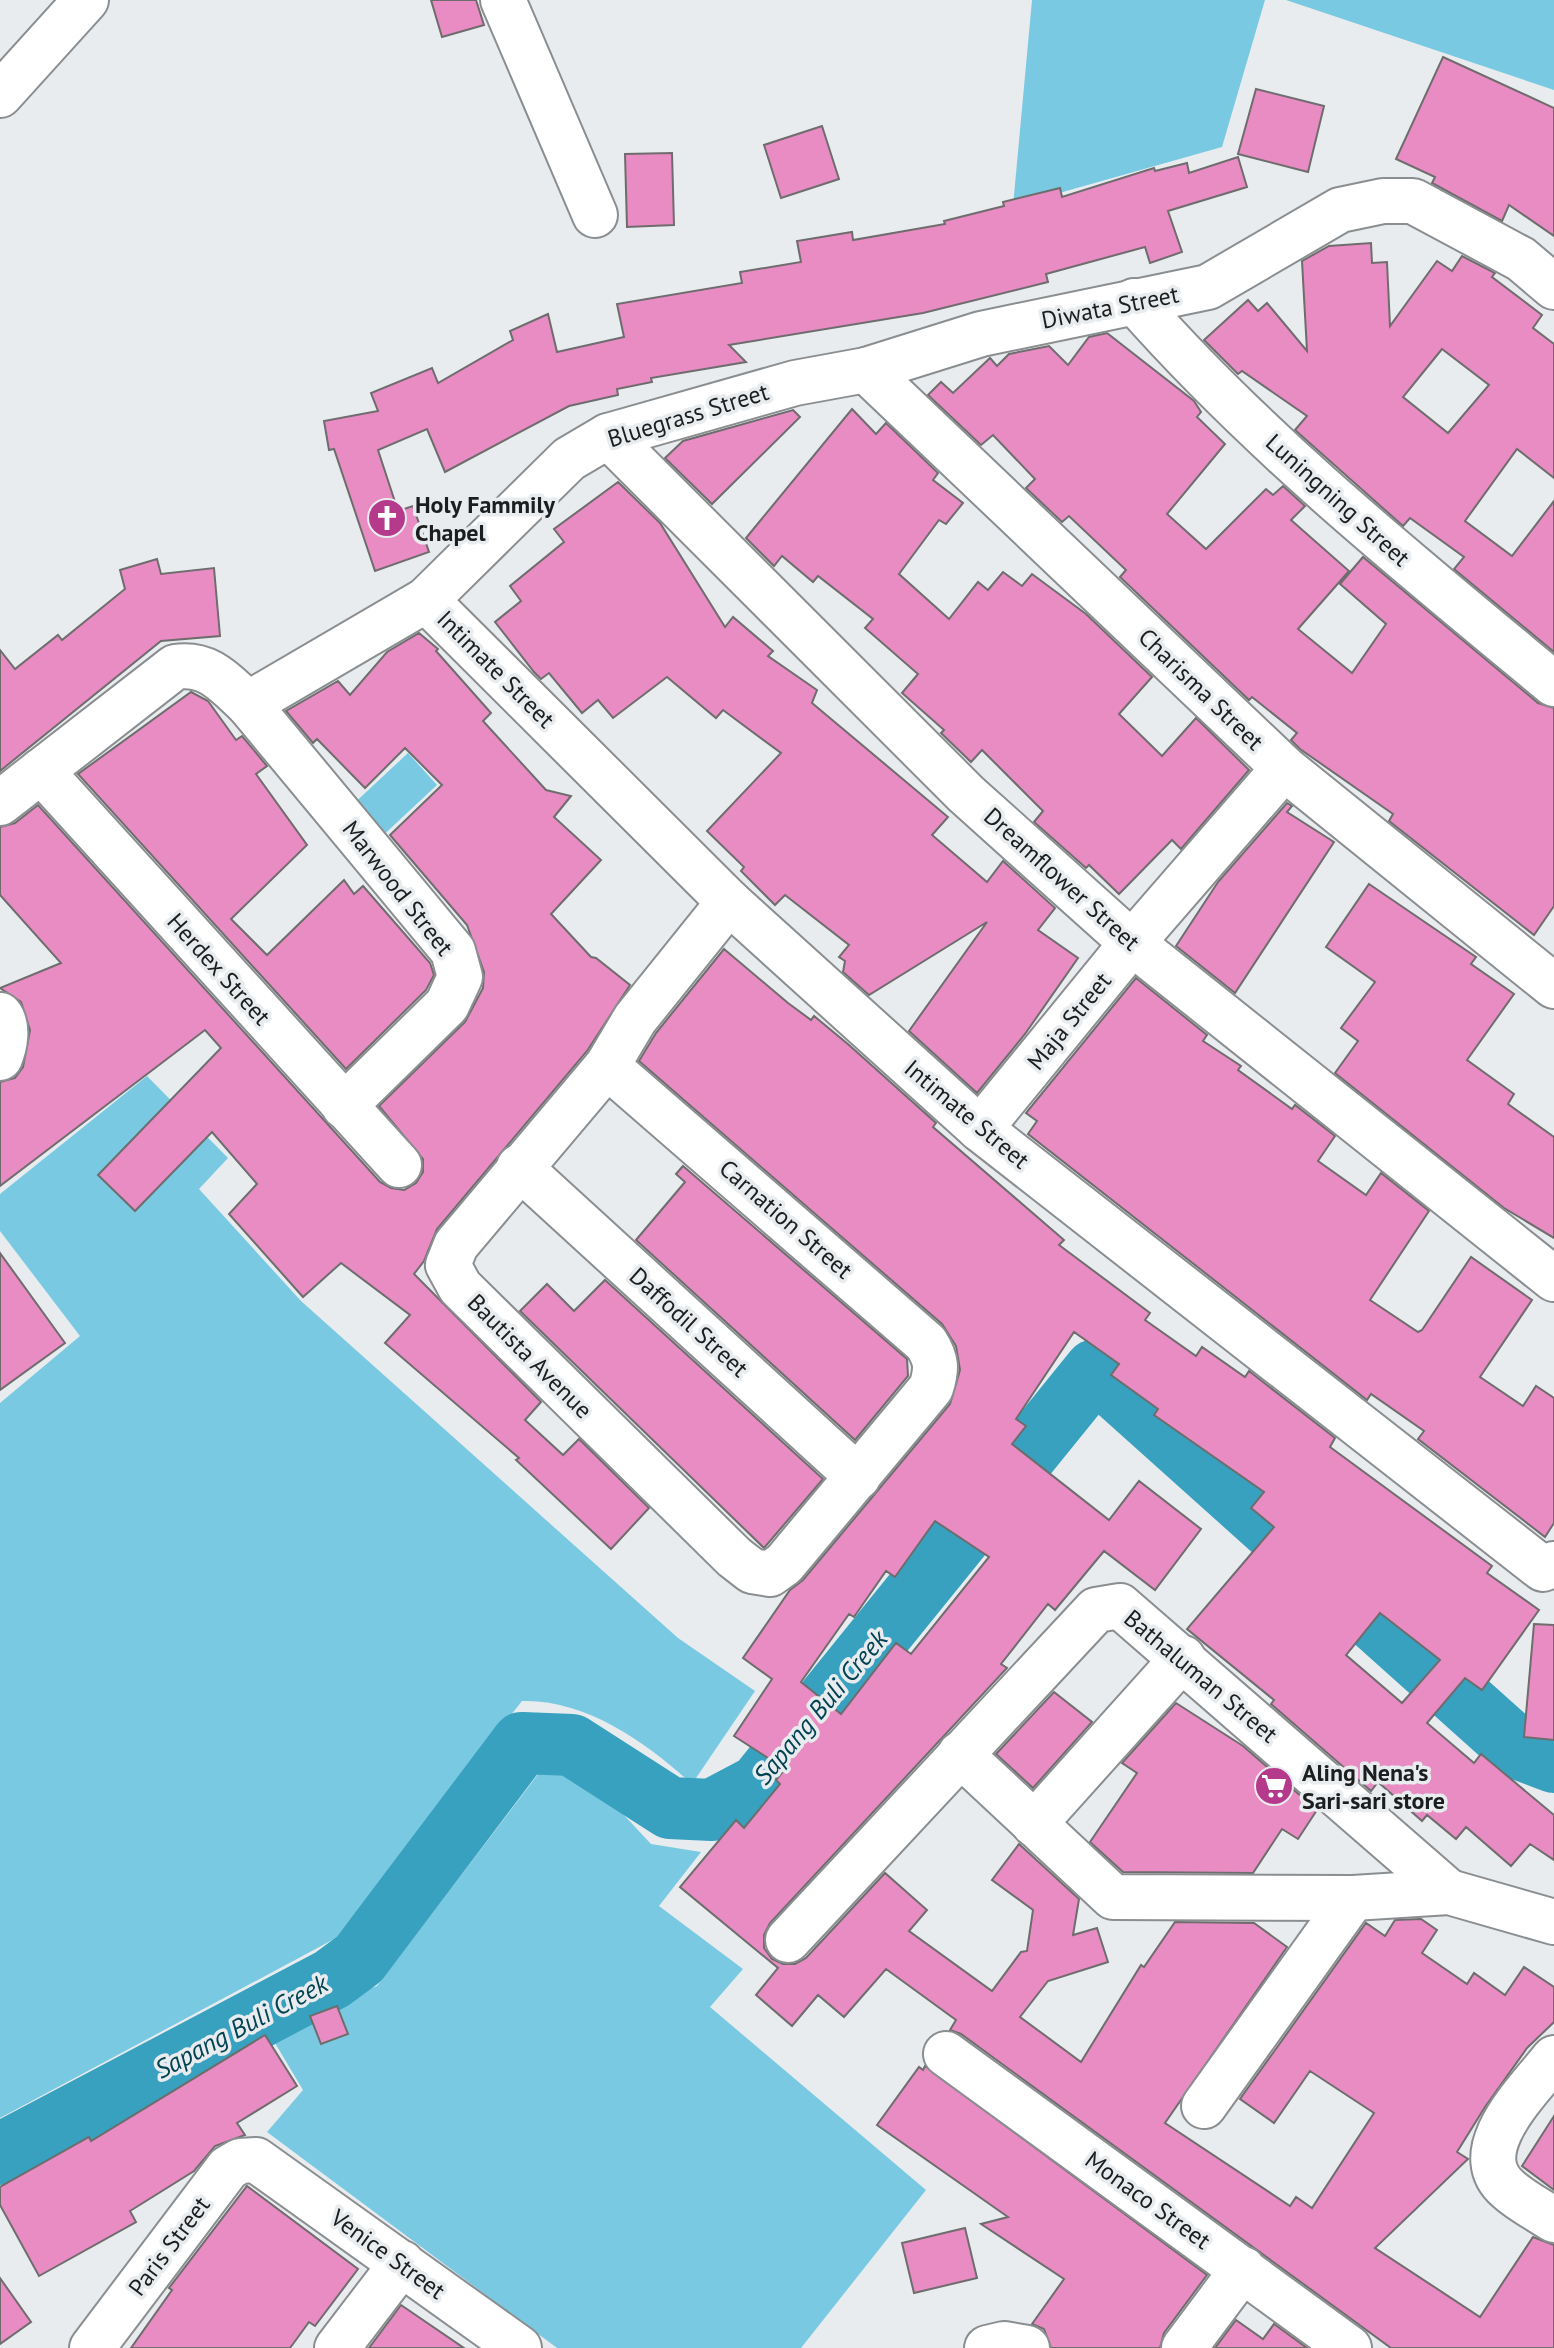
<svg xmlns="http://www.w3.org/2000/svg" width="1554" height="2348" font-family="'PT Sans',sans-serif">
	<rect width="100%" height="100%" fill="#e8ecee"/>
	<!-- green -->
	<g fill="#7ac9e2">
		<path d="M 1032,0 L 1265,0 L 1222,147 L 1013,206 Z"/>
		<path d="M 1286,0 L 1554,0 L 1554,90 Z"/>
		<path d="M 408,753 L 437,785 L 377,841 L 348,809 Z"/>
		<path d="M 147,1076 L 228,1158 L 199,1189 L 301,1301 L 678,1638 L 755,1691 L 692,1784 C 647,1743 586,1699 522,1701 L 336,1938 L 0,2118 L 0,1403 L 80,1336 L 0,1231 L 0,1194 Z"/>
		<path d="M 542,1769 L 594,1783 L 651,1844 L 701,1852 L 659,1906 L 743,1969 L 710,2007 L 926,2190 L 801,2348 L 557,2348 L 267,2132 L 303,2090 L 266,2028 L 377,1986 Z"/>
	</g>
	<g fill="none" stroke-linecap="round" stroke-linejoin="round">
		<!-- river -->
		<path stroke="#37a1bf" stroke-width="62" d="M 0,2154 L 332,1979 L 359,1959 L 522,1743 L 572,1745 L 670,1808 L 712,1810 L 759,1785 L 1095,1370 L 1517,1748 L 1554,1762"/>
	</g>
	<!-- building -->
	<g fill="#e88cc3" stroke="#6f6c6e" stroke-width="2" fill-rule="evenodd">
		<path d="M 431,0 L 476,0 L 484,25 L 442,37 Z"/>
		<path d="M 1443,57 L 1554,108 L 1554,236 L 1509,205 L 1502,221 L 1432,183 L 1435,177 L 1396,159 Z"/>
		<path d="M 1256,89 L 1324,106 L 1308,172 L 1238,154 Z"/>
		<path d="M 822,126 L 839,179 L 781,198 L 764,145 Z"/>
		<path d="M 672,153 L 674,225 L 627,227 L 625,154 Z"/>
		<path d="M 1238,157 L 1247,187 L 1168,211 L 1182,252 L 1150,263 L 1145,247 L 1046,274 L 1048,282 L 923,313 L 729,345 L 746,362 L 651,378 L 652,382 L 617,389 L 618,395 L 569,406 L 445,472 L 427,429 L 378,450 L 398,511 L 413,506 L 429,552 L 375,571 L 334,449 L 329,450 L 324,421 L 378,411 L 371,393 L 432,368 L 438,383 L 513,340 L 510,331 L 548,314 L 557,352 L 624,337 L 617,304 L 742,283 L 740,272 L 801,262 L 797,241 L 852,232 L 853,240 L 945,224 L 944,221 L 1004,206 L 1003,202 L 1060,188 L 1062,197 L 1154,168 L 1155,171 L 1187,163 L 1189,173 Z"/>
		<path d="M 1371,243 L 1372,263 L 1387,262 L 1390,326 L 1437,261 L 1452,271 L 1462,256 L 1495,273 L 1492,277 L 1542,315 L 1533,328 L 1554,344 L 1554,478 L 1517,449 L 1465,521 L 1512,556 L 1554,501 L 1554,652 L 1454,569 L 1464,557 L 1410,518 L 1403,526 L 1295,430 L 1307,416 L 1242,371 L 1238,374 L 1204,340 L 1248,300 L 1258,311 L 1267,303 L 1307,351 L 1302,261 L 1329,246 ZM 1442,349 L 1489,385 L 1448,433 L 1403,397 Z"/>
		<path d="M 1107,333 L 1194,401 L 1201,412 L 1197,417 L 1225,444 L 1167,514 L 1206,549 L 1266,489 L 1273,495 L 1283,486 L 1305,506 L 1291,520 L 1349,571 L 1298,629 L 1352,673 L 1386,624 L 1340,584 L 1363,557 L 1538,703 L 1554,708 L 1554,906 L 1534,935 L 1389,821 L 1393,814 L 1300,749 L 1291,740 L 1297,733 L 1252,697 L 1249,700 L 1120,577 L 1126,570 L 1069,516 L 1062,522 L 1026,488 L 1035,479 L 993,435 L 981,445 L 928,395 L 941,382 L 953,393 L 990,358 L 997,366 L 1009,354 L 1049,346 L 1068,365 L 1089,337 Z"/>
		<path d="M 852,409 L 876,434 L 886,423 L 938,473 L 933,480 L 963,503 L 946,524 L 939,520 L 899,574 L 949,619 L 978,582 L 988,590 L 1003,572 L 1022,586 L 1032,574 L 1086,614 L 1152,677 L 1119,714 L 1162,756 L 1196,718 L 1249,770 L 1181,849 L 1172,840 L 1119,894 L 1089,865 L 1086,868 L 1034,822 L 1043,811 L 982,750 L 971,762 L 941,733 L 944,730 L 902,693 L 918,674 L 865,628 L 873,619 L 818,576 L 813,582 L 782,556 L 774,566 L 746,538 Z"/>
		<path d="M 793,410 L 800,417 L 712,504 L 665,458 L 683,441 Z"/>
		<path d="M 618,482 L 660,523 L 725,627 L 733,617 L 773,651 L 768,656 L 817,690 L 812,703 L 948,817 L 932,835 L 987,882 L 1003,861 L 1055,908 L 1038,930 L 1078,958 L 1025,1034 L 977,1093 L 909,1031 L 987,922 L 869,995 L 843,972 L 845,961 L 839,957 L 849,945 L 785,895 L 775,905 L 741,871 L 744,867 L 707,831 L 781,753 L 723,710 L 716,718 L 667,677 L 613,718 L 598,700 L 582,713 L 549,673 L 541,679 L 534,672 L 495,622 L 521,601 L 510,586 L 564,542 L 554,529 Z"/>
		<path d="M 157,559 L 161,574 L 214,568 L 220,636 L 161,641 L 0,771 L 0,650 L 15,669 L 58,635 L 62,640 L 125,589 L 120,570 Z"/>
		<path d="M 419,633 L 438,649 L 436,651 L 491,713 L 483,721 L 546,790 L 571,796 L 554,817 L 601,860 L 551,914 L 591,957 L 596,958 L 630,985 L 587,1051 L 437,1229 L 424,1261 L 414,1274 L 541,1402 L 525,1420 L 563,1455 L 579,1439 L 649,1508 L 611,1549 L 516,1460 L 519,1458 L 385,1343 L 410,1315 L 341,1263 L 303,1297 L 229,1214 L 257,1184 L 212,1132 L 135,1211 L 98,1175 L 221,1048 L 205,1030 L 0,1186 L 0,1082 L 15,1078 L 23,1067 L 30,1030 L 21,1002 L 0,988 L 61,963 L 0,895 L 0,827 L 15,823 L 38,805 L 380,1182 L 391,1188 L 404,1190 L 416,1183 L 423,1172 L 423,1159 L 379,1106 L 465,1022 L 483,988 L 484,972 L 467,925 L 390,835 L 442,785 L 405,748 L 365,788 L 317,739 L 313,743 L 286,711 L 338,681 L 350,695 L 387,652 Z"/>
		<path d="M 191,692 L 208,701 L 236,740 L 242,736 L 267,766 L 256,774 L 307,845 L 231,919 L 267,955 L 344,880 L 354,894 L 363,886 L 430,963 L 434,975 L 426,990 L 346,1069 L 78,774 Z"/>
		<path d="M 1287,803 L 1292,806 L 1287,812 L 1334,842 L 1235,993 L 1176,946 L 1218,882 Z"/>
		<path d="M 1369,884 L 1476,957 L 1471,964 L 1514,994 L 1467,1060 L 1514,1094 L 1508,1104 L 1554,1137 L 1554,1238 L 1504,1208 L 1335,1073 L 1358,1041 L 1341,1028 L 1375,982 L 1326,947 Z"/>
		<path d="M 724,949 L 788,1003 L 811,1020 L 814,1016 L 849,1045 L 936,1123 L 933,1127 L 1064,1240 L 1059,1245 L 1150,1313 L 1145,1320 L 1196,1356 L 1202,1347 L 1245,1377 L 1249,1371 L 1335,1438 L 1330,1447 L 1492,1566 L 1487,1573 L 1539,1610 L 1482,1690 L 1465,1678 L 1427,1723 L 1474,1763 L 1481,1754 L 1554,1815 L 1554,1860 L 1530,1844 L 1511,1866 L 1466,1827 L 1456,1839 L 1427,1815 L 1422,1821 L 1378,1782 L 1371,1791 L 1271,1704 L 1274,1700 L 1187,1629 L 1274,1527 L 1251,1508 L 1264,1492 L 1154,1415 L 1158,1409 L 1111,1375 L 1119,1364 L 1074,1332 L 1016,1419 L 1026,1426 L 1012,1444 L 1109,1520 L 1139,1481 L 1201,1529 L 1155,1590 L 1104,1551 L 1055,1610 L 1048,1604 L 1001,1664 L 1007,1668 L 770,1923 L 764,1935 L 764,1948 L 772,1959 L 783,1964 L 795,1964 L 806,1958 L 885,1873 L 927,1910 L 909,1931 L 992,1991 L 1021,1952 L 1027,1951 L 1033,1910 L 992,1880 L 1019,1844 L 1079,1899 L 1073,1935 L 1097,1928 L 1108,1962 L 1048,1981 L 1020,2017 L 1081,2062 L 1141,1965 L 1144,1967 L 1175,1922 L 1254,1923 L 1287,1947 L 1165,2123 L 1290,2206 L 1296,2197 L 1312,2208 L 1374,2113 L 1310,2071 L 1274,2123 L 1240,2099 L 1366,1923 L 1385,1936 L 1395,1920 L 1421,1919 L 1437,1930 L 1422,1953 L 1467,1984 L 1474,1973 L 1505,1995 L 1524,1967 L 1554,1987 L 1554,2022 L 1527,2048 L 1485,2107 L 1457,2152 L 1468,2159 L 1375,2248 L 1480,2317 L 1533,2237 L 1554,2245 L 1554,2348 L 1391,2348 L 961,2034 L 950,2030 L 956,2020 L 886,1969 L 844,2017 L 818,1995 L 792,2026 L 756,1995 L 778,1968 L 680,1887 L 736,1820 L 744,1828 L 780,1784 L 776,1780 L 785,1769 L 734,1736 L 772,1679 L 743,1658 L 790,1590 L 803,1580 L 950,1404 L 960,1370 L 956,1346 L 942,1324 L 639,1061 L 656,1033 ZM 935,1521 L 989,1557 L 911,1654 L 896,1643 L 841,1714 L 801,1682 L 849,1614 L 854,1617 L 886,1571 L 895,1577 ZM 1380,1613 L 1440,1660 L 1402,1703 L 1346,1655 Z"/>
		<path d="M 1136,978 L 1207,1035 L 1203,1041 L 1241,1066 L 1238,1070 L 1292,1109 L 1295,1105 L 1335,1136 L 1318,1161 L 1366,1195 L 1381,1173 L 1429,1211 L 1370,1300 L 1418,1332 L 1422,1330 L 1471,1257 L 1532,1300 L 1480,1377 L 1523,1406 L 1536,1386 L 1554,1398 L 1554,1523 L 1545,1537 L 1418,1439 L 1424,1431 L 1371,1394 L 1367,1400 L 1028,1134 L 1037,1121 L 1026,1113 Z"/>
		<path d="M 683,1166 L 907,1359 L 908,1376 L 855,1440 L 636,1240 L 685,1182 L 676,1174 Z"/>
		<path d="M 0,1253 L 65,1343 L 0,1390 Z"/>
		<path d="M 605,1280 L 823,1479 L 764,1548 L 520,1311 L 547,1284 L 574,1311 Z"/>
		<path d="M 1534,1624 L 1554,1625 L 1554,1740 L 1524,1737 Z"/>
		<path d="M 1054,1692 L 1092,1722 L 1033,1788 L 996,1754 Z"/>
		<path d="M 1176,1703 L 1243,1746 L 1317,1810 L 1298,1839 L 1282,1829 L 1253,1873 L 1123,1872 L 1090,1842 L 1137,1773 L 1122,1763 Z"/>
		<path d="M 337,2006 L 348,2034 L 321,2044 L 310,2016 Z"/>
		<path d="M 265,2035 L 297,2086 L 237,2123 L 245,2135 L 215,2146 L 194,2171 L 130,2211 L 136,2222 L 39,2276 L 0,2205 L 0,2187 L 89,2137 L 91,2141 Z"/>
		<path d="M 925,2066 L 1207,2275 L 1164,2333 L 1160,2348 L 1051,2348 L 1044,2329 L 1032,2324 L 1064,2279 L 981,2224 L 1008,2217 L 877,2125 L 919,2067 L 923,2070 Z"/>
		<path d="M 1554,2116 L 1554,2190 L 1522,2166 Z"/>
		<path d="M 247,2186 L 358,2269 L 315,2326 L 309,2322 L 290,2348 L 131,2348 L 172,2290 L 169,2288 Z"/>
		<path d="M 965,2228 L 977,2278 L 914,2293 L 902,2243 Z"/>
		<path d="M 0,2278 L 31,2322 L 0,2344 Z"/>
		<path d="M 401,2305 L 464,2348 L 369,2348 Z"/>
		<path d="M 1236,2320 L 1263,2339 L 1274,2324 L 1307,2348 L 1215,2348 Z"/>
	</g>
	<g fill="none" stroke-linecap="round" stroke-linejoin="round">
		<!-- minor casing -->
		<g stroke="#8b8e90" stroke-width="48">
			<g id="minor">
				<path d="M 503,0 L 595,215"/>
				<path d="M 0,95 L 86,0"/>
				<path d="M 1134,301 C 1260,444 1408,563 1554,684"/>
				<path d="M 866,370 L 1284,768 L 1554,986"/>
				<path d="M 608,436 L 966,794 L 1132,943 L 1554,1279"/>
				<path d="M 426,600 L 729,902 L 980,1129 L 1543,1569 L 1554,1564"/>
				<path d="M 248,704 L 453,951 L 460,977 L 447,1005 L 344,1106"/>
				<path d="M 41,771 L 399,1165"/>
				<path d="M 0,803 L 175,667 C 209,662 225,683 248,704 L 426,600 L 569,459 L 608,436 L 795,383 L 866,370 L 981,334 L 1208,287 L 1340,210 L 1383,201 L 1413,201 L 1521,259 L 1554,287"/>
				<path d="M 0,1015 C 9,1026 5,1046 0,1058"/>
				<path d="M 607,1066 L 926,1343 C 937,1360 937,1369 931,1388 L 784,1564 L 770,1574 L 752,1571 L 734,1557 L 460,1287 L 448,1265 L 456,1245 L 607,1066 L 635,1019 L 729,902"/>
				<path d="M 980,1129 L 1132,943 L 1284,768"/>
				<path d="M 519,1167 L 858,1477"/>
				<path d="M 960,1754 L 1113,1897 L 1353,1898 L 1449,1892 L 1554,1922"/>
				<path d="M 1034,1824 L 1183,1658"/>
				<path d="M 788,1940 L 1096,1610 L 1120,1606 L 1449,1892"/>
				<path d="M 946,2054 L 1349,2348"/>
				<path d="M 1554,2058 C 1530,2089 1464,2151 1508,2189 C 1521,2201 1539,2210 1554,2220"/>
				<path d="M 1204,2106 L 1353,1898"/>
				<path d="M 92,2348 L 228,2168 L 240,2161 L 256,2160 L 519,2348"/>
				<path d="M 337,2348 L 402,2263"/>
				<path d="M 987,2348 L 1004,2344 L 1027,2348"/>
				<path d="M 1184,2348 L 1243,2269"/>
			</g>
		</g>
		<!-- minor -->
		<use href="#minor" stroke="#fff" stroke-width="44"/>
	</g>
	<!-- icons -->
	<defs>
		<g id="church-disc" transform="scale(2)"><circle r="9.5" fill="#b53a8c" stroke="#e8ecee"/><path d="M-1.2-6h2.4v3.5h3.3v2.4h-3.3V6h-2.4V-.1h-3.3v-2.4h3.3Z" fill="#fff"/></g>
		<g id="supermarket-disc" transform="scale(2)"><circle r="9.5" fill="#b53a8c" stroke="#e8ecee"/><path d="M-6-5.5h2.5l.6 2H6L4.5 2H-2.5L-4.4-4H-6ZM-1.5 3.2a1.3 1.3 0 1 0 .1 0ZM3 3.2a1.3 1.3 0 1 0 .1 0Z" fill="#fff"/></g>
	</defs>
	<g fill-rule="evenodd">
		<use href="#church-disc" x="387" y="518"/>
		<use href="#supermarket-disc" x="1274" y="1786"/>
	</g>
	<g text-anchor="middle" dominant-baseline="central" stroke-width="7" stroke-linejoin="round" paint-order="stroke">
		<!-- street labels -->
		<g font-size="24" fill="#1c1d1e" stroke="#e8ecee">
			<text transform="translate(1110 307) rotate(-11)">Diwata Street</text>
			<text transform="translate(688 415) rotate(-17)">Bluegrass Street</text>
			<text transform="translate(1338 500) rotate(42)">Luningning Street</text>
			<text transform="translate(496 669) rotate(45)">Intimate Street</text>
			<text transform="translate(1201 689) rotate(44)">Charisma Street</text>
			<text transform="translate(1062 879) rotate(42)">Dreamflower Street</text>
			<text transform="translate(398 888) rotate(52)">Marwood Street</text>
			<text transform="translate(219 969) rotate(48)">Herdex Street</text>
			<text transform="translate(1069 1021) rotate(-51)">Maja Street</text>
			<text transform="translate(967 1114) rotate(40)">Intimate Street</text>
			<text transform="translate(786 1219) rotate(41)">Carnation Street</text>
			<text transform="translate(689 1322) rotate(42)">Daffodil Street</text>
			<text transform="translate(530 1356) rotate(45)">Bautista Avenue</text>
			<text transform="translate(1201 1676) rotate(40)">Bathaluman Street</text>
			<text transform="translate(1148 2200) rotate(36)">Monaco Street</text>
			<text transform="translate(169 2246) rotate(-53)">Paris Street</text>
			<text transform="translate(388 2254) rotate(36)">Venice Street</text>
		</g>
		<!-- poi labels -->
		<g font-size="24" font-weight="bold" fill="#1c1d1e" stroke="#e8ecee" text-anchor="start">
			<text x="415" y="504">Holy Fammily<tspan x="415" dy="28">Chapel</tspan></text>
			<text x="1302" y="1772">Aling Nena's<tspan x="1302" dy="28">Sari-sari store</tspan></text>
		</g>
		<!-- water labels -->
		<g font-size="26" font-style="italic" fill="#024353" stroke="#e8ecee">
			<text transform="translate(820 1707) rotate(-50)">Sapang Buli Creek</text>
			<text transform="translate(241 2026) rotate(-28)">Sapang Buli Creek</text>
		</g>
	</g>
</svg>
